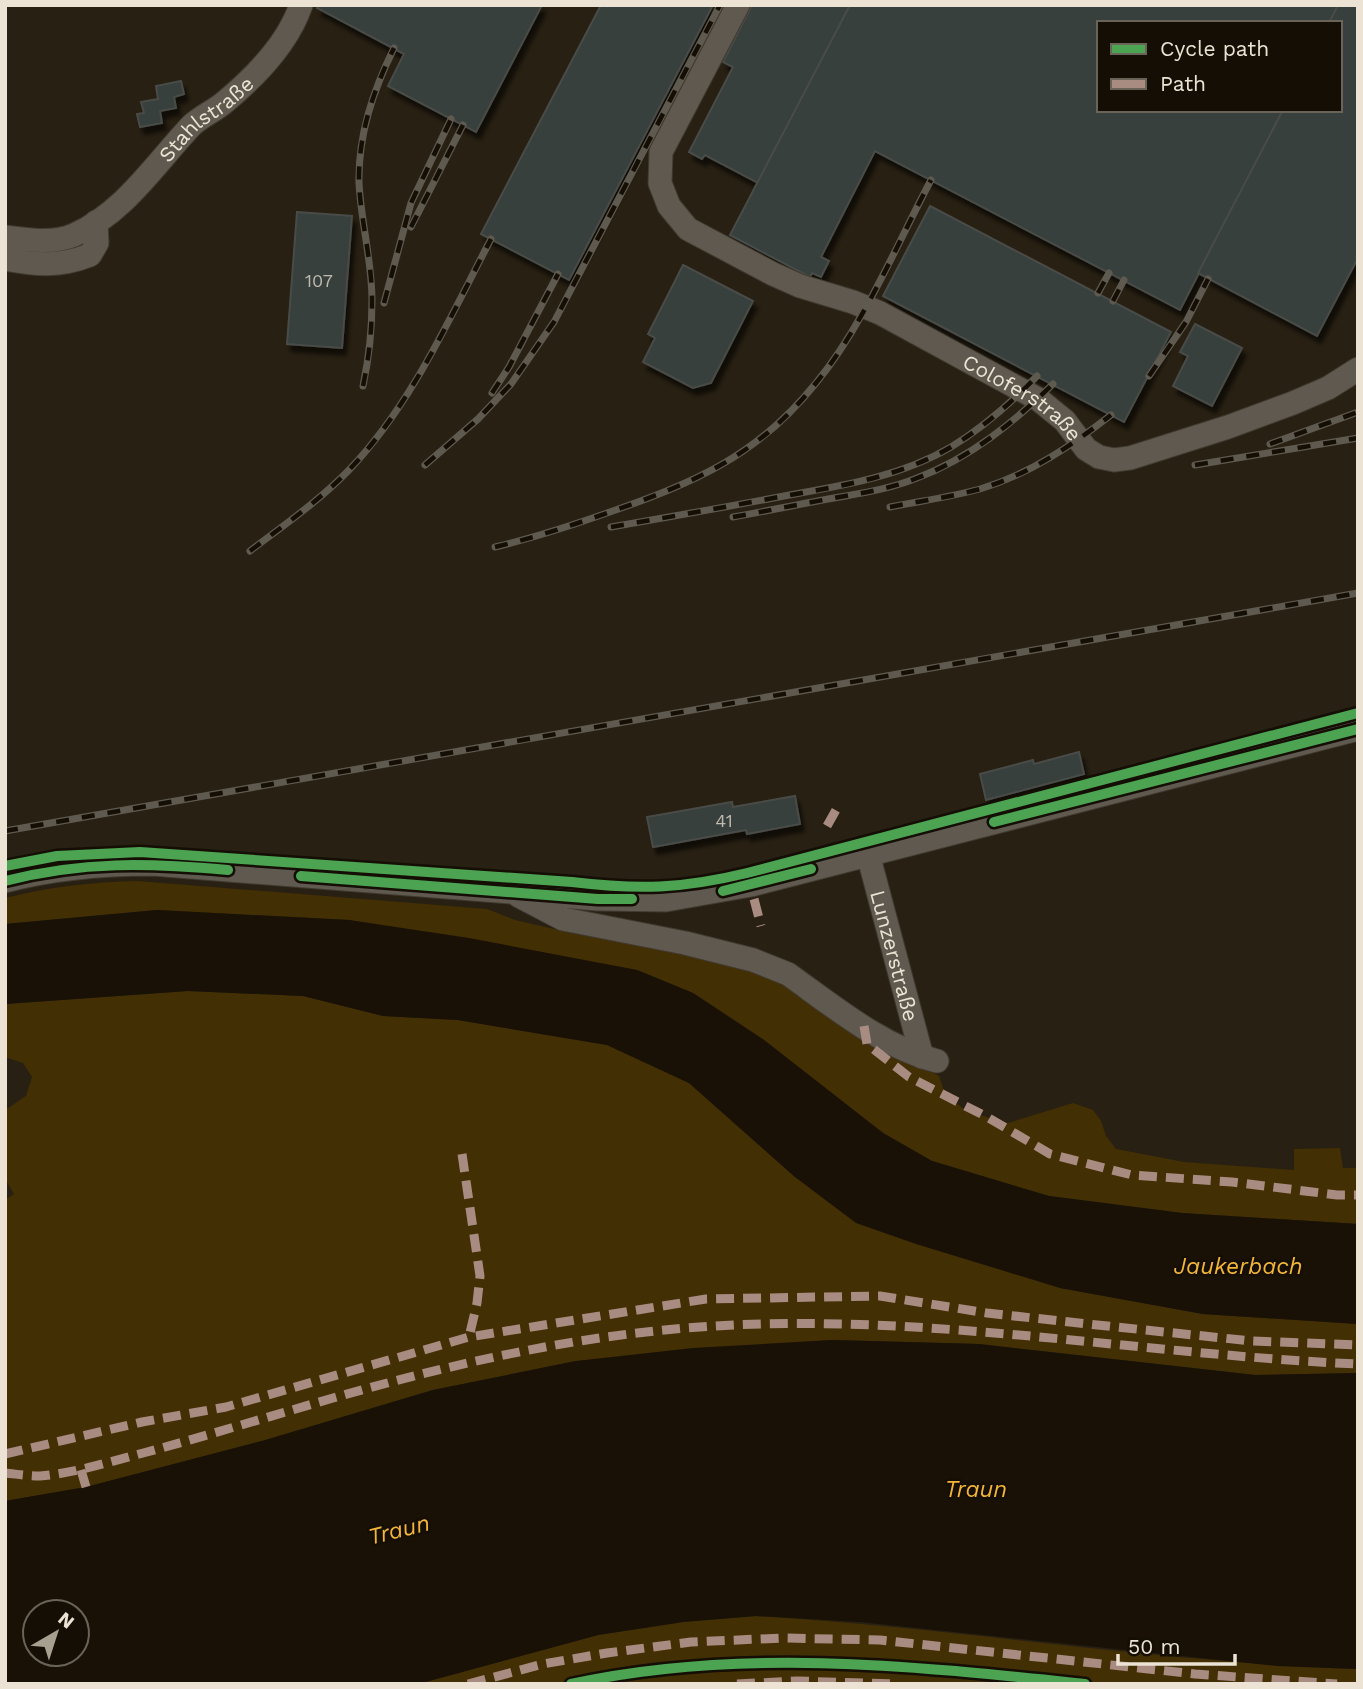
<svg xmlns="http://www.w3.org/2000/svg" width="1363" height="1689" font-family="'Work Sans',sans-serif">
	<defs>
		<filter id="shadow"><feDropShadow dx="4" dy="7" stdDeviation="2" flood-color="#0009"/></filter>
	</defs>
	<rect width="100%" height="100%" fill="#282012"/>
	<!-- green -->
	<g fill="#432f04">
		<path d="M 137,881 L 487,909 L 515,920 L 580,935 L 582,929 L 644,942 L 777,978 L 870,1038 L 939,1076 L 945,1094 L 966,1111 L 1008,1123 L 1073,1103 L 1093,1110 L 1101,1121 L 1106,1136 L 1116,1149 L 1184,1162 L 1294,1170 L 1294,1149 L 1340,1148 L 1343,1168 L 1358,1168 L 1358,1224 L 1182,1213 L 1049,1196 L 932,1161 L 883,1133 L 764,1040 L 693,993 L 637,970 L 349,920 L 157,910 L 5,924 L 5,898 C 49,887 92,882 137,881 Z"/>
		<path d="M 188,991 L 303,996 L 383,1016 L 458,1020 L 607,1045 L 689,1083 L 795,1177 L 1060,1288 L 1203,1314 L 1358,1324 L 1358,1373 L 1255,1375 L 979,1344 L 832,1340 L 576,1361 L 433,1390 L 262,1441 L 86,1487 L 5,1501 L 5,1200 L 14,1194 L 5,1179 L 5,1110 L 26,1096 L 32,1077 L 23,1063 L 5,1057 L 5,1004 Z"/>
		<path d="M 756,1616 C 957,1628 1156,1662 1358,1669 L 1358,1684 L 418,1684 L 598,1635 L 683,1622 Z"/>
	</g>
	<!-- water -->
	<g fill="#191106" fill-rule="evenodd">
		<path d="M 157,910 L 349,920 L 469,938 L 637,970 L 693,993 L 764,1040 L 883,1133 L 932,1161 L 1049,1196 L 1182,1213 L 1358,1224 L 1358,1324 L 1203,1314 L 1060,1288 L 916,1244 L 856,1223 L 795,1177 L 689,1083 L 607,1045 L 458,1020 L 383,1016 L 303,996 L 188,991 L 5,1004 L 5,924 Z"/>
		<path d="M 832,1340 L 979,1344 L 1255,1375 L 1358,1373 L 1358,1669 L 1277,1666 L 860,1622 L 756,1616 L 683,1622 L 598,1635 L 418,1684 L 5,1684 L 5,1501 L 86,1487 L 262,1441 L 433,1390 L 576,1361 L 693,1348 ZM 35,1612 L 77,1612 L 77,1654 L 35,1654 Z"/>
	</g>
	<!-- building -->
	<g fill="#373f3c" stroke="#494c48" stroke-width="2" filter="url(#shadow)">
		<path d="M 319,5 L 542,5 L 476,132 L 388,86 L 404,54 L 317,8 Z"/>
		<path d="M 601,5 L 713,5 L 569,280 L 481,234 Z"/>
		<path d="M 752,5 L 850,5 L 758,183 L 705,155 L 702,159 L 689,152 L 733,67 L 723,62 Z"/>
		<path d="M 850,5 L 1338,5 L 1329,23 L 1099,23 L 1099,110 L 1283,110 L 1180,310 L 875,151 L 821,257 L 829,261 L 821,277 L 812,273 L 810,277 L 730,235 Z"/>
		<path d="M 1338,5 L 1358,5 L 1358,258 L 1317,336 L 1198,273 L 1283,110 L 1340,110 L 1340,23 L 1329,23 Z"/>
		<path d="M 181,81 L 184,94 L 174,97 L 176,108 L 160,111 L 162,123 L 140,127 L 137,114 L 144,113 L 141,102 L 158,99 L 156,86 Z"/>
		<path d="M 930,206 L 1171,332 L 1124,422 L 883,296 Z"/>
		<path d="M 297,212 L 352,216 L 342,348 L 287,344 Z"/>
		<path d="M 683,265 L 753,301 L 711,383 L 693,388 L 643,362 L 655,338 L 648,334 Z"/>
		<path d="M 1195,324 L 1242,348 L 1212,406 L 1173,386 L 1188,356 L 1180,352 Z"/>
		<path d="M 1079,752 L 1084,774 L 986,800 L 980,774 L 1033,760 L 1034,764 Z"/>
		<path d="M 795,796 L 800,824 L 747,834 L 746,830 L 653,847 L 647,817 L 732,802 L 733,807 Z"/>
	</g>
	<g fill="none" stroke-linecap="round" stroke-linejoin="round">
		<!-- minor casing -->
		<g stroke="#413a30" stroke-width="25">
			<g id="minor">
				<path id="s1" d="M 738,5 L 661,152 L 660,183 L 669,206 L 688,229 L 773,274 L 800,286 L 853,302 L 880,313 L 1038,399 L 1065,421 L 1086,449 L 1099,457 L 1114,460 L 1130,458 L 1228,427 L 1293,403 L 1328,388 L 1358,369"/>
				<path id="s2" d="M 5,237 C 27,240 54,244 74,235 C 124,213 155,164 191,126 C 201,116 215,111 226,101 C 256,76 288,43 301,5"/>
				<path d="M 5,259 C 36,265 60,267 90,255 L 97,243 L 96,222"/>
				<path id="s3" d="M 868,854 L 922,1057"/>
				<path d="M 5,881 C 54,868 102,864 153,864 L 598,899 L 666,900 L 751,885 L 1358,729"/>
				<path d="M 519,896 L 563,919 L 685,943 L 753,960 L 788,974 C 833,1006 882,1047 937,1061"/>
			</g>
		</g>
		<!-- minor -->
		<use href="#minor" stroke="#5f594f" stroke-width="23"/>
		<!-- rail casing -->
		<g stroke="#5f5a50" stroke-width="7">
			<g id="rail">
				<path d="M 411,227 L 463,125"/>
				<path d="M 1098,293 L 1109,273"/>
				<path d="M 1113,301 L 1124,280"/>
				<path d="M 384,303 L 411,203 L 451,119"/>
				<path d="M 1149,376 L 1186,322 L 1208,279"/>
				<path d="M 363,386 C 369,358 372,329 372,300 C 372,261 361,222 359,183 C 358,135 373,91 394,48"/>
				<path d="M 492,393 L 509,367 L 558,274"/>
				<path d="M 1270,444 L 1358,412"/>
				<path d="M 425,465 L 478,419 L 511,384 L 554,322 L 720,5"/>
				<path d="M 1195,465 L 1358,438"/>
				<path d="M 890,507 C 920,501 951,497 980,489 C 1030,474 1071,446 1111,415"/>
				<path d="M 733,517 C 767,511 800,504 834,498 C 862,493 890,489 917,478 C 970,458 1013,423 1053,384"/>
				<path d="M 611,527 C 669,517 726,507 784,496 C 841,486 900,477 951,447 C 984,427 1011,403 1037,376"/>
				<path d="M 495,547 C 533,538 570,526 607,513 C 693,483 757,457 816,383 C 863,326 896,246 931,180"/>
				<path d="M 250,551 C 284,525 319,501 349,470 C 412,404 449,319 491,239"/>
				<path d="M 5,831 L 1358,593"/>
			</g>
		</g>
		<!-- rail -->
		<use href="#rail" stroke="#140e04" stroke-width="4.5" stroke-dasharray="13" stroke-linecap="butt"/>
		<!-- quiet -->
		<g stroke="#a88b81" stroke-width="9" stroke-dasharray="18 9" stroke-linecap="butt">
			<path d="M 827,826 L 836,810"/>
			<path d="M 754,899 L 761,926"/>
			<path d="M 864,1026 L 867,1044 L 909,1077 L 987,1117 L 1050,1154 L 1132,1175 L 1232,1182 L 1337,1195 L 1358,1195"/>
			<path d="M 462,1154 L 480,1276 L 477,1303 L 469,1337"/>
			<path d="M 5,1454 L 142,1422 L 226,1407 L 469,1337 L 706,1299 L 880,1296 L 987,1313 L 1116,1327 L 1252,1341 L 1358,1345"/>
			<path d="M 81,1470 L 86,1487"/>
			<path d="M 5,1473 C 16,1474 28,1476 40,1476 C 76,1473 112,1461 147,1452 C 209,1435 271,1416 333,1398 C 438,1368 547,1342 656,1331 C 891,1305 1124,1354 1358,1364"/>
			<path d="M 468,1684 L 543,1664 L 607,1653 L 691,1642 L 783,1638 L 880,1640 L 1195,1674 L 1337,1684"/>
			<path d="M 737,1684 L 797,1681 L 895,1684"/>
		</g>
		<!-- cycleway casing -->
		<g stroke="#140e04" stroke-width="15">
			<g id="cycleway">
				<path d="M 994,822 L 1358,729"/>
				<path d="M 5,866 L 57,856 L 140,852 L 572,882 C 639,890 681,889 747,873 L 1358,713"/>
				<path d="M 301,876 L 598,899 L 632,899"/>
				<path d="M 5,881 C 83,861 148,863 228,870"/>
				<path d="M 723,891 L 811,869"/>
				<path d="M 571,1684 C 742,1647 913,1666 1085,1684"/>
			</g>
		</g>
		<!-- cycleway -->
		<use href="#cycleway" stroke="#4ca352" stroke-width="10"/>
	</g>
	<g text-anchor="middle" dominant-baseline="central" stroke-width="5" stroke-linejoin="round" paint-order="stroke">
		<!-- number labels -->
		<g font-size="18" fill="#bfbaae">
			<text x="319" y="280">107</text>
			<text x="724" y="820">41</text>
		</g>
		<!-- street labels -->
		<g font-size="21" fill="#ece3d4" stroke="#140e04">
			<text stroke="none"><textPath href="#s2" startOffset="247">Stahlstraße</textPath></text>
			<text stroke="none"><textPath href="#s1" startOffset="628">Coloferstraße</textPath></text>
			<text stroke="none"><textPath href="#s3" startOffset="105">Lunzerstraße</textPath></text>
		</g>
		<!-- water labels -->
		<g font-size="23" font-style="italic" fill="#f4b63a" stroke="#140e04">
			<text x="1238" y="1266">Jaukerbach</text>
			<text x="976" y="1489">Traun</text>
			<text transform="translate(399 1530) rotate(-14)">Traun</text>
		</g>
	</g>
	<!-- border -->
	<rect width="1363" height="1689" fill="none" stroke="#ece3d4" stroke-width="14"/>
	<!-- legend -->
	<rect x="1097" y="21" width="245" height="91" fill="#140e04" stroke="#6a6357" stroke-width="2"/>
	<rect x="1111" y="44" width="35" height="10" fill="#4ca352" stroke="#6a6357" stroke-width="2"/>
	<text x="1160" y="56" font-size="21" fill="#ece3d4">Cycle path</text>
	<rect x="1111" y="79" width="35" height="10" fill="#a88b81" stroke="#6a6357" stroke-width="2"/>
	<text x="1160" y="91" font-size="21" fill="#ece3d4">Path</text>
	<!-- north arrow -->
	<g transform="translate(56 1633) rotate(39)"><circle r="33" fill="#140e04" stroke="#6a6357" stroke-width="2"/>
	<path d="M0-5L12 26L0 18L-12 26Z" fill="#a79f90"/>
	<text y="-10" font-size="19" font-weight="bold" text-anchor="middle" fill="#ece3d4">N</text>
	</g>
	<!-- scale -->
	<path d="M1118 1654v10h117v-10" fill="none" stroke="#ece3d4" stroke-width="3.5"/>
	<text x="1128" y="1654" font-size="21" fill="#ece3d4" stroke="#140e04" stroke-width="5" paint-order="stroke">50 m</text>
</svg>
